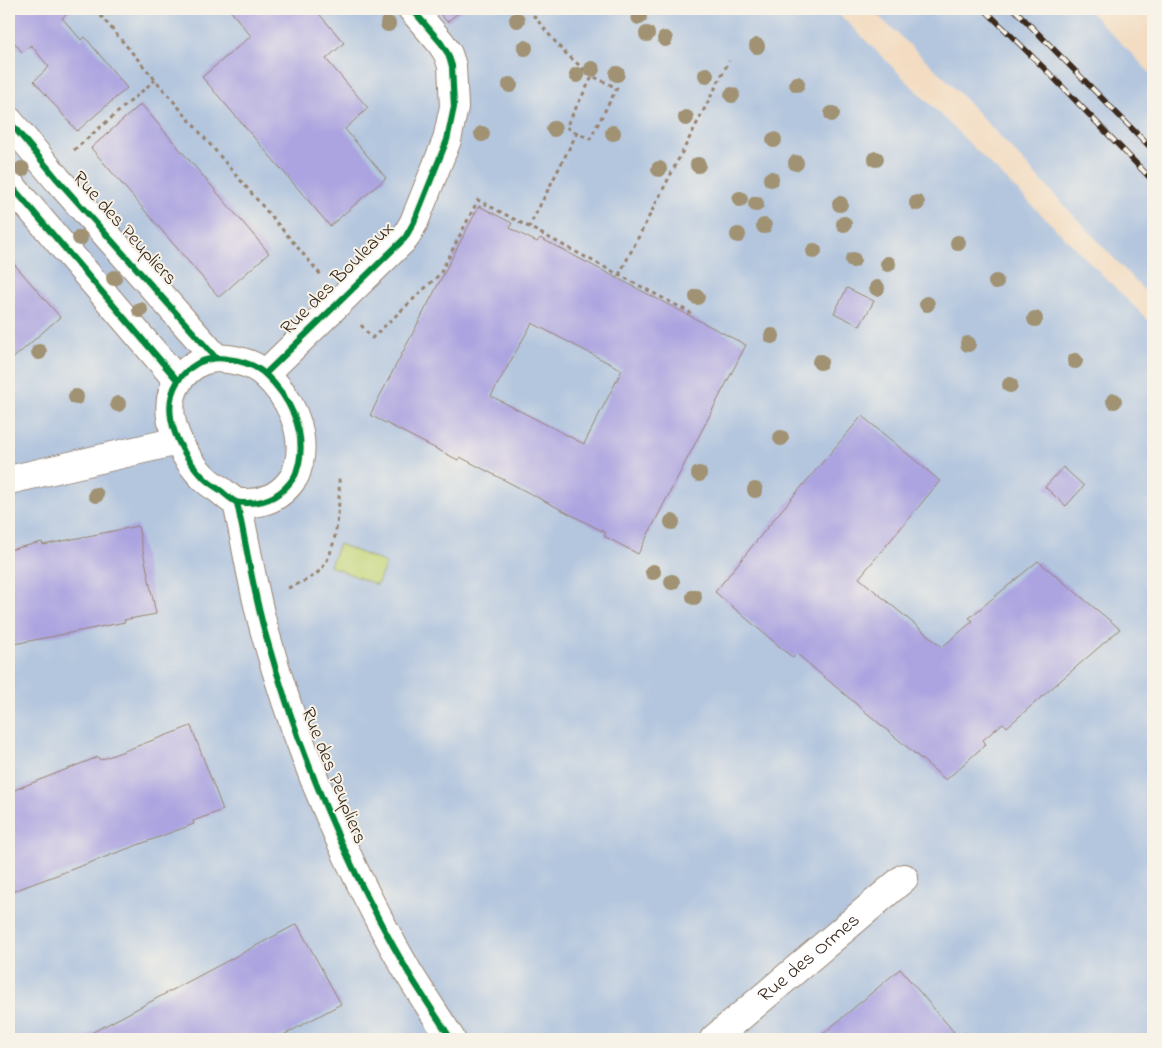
<svg xmlns="http://www.w3.org/2000/svg" width="1162" height="1048" font-family="'Indie Flower',sans-serif">
	<rect width="100%" height="100%" fill="#f7f3e8"/>
	<filter id="ink" filterUnits="userSpaceOnUse"><feTurbulence type="fractalNoise" baseFrequency=".02" numOctaves="2"/><feDisplacementMap in="SourceGraphic" scale="10" xChannelSelector="R" yChannelSelector="G"/><feConvolveMatrix kernelMatrix="1 2 1 2 8 2 1 2 1" color-interpolation-filters="sRGB"/></filter>
	<filter id="wash" filterUnits="userSpaceOnUse"><feTurbulence type="fractalNoise" baseFrequency=".0096" numOctaves="4" result="noise"/><feDisplacementMap in="SourceGraphic" scale="20" xChannelSelector="R" yChannelSelector="G"/><feGaussianBlur stdDeviation="1.12" result="paint"/><feColorMatrix in="noise" values="0 0 0 0 0 0 0 0 0 0 0 0 0 0 0 0 0 1.4 0 .05"/><feComposite in="paint" operator="in"/></filter>
	<g filter="url(#wash)">
		<rect width="100%" height="100%" fill="#f3dcc1"/>
		<!-- industrial -->
		<g fill="#b4c6de">
			<path d="M 9,9 L 834,9 L 1153,325 L 1153,1039 L 9,1039 Z"/>
			<path d="M 871,9 L 1087,9 L 1128,50 L 1153,76 L 1153,300 L 947,80 Z"/>
		</g>
		<!-- green -->
		<path fill="#c3d578" stroke="#7f804b" d="M 339,544 L 386,563 L 377,585 L 330,566 Z"/>
		<g id="blocks">
			<!-- building -->
			<g fill="#aca4e0" fill-rule="evenodd">
				<path d="M 9,9 L 73,9 L 62,18 L 81,40 L 85,37 L 127,88 L 77,131 L 34,81 L 49,67 L 31,45 L 22,52 L 9,36 Z"/>
				<path d="M 229,9 L 315,9 L 344,43 L 326,59 L 368,108 L 345,129 L 386,178 L 330,226 L 202,77 L 251,36 Z"/>
				<path d="M 436,9 L 463,9 L 447,22 Z"/>
				<path d="M 141,104 L 269,253 L 219,297 L 91,148 Z"/>
				<path d="M 479,206 L 512,223 L 510,228 L 523,235 L 537,242 L 540,238 L 746,345 L 638,554 L 604,536 L 606,533 L 460,457 L 458,460 L 370,415 ZM 532,323 L 622,370 L 584,444 L 491,396 Z"/>
				<path d="M 9,258 L 60,317 L 9,362 Z"/>
				<path d="M 847,288 L 874,301 L 860,326 L 834,313 Z"/>
				<path d="M 862,416 L 940,481 L 859,578 L 942,647 L 973,621 L 969,618 L 1038,561 L 1120,629 L 1007,727 L 1003,723 L 983,740 L 986,744 L 946,780 L 797,654 L 793,658 L 715,592 L 780,512 Z"/>
				<path d="M 1063,467 L 1084,486 L 1066,506 L 1045,487 Z"/>
				<path d="M 138,526 L 156,614 L 124,620 L 125,622 L 9,645 L 9,550 L 42,542 L 43,545 Z"/>
				<path d="M 191,726 L 223,810 L 193,821 L 194,824 L 11,892 L 9,885 L 9,792 L 98,757 L 100,760 Z"/>
				<path d="M 297,924 L 341,1004 L 276,1039 L 80,1039 Z"/>
				<path d="M 900,969 L 960,1039 L 817,1039 Z"/>
				<path d="M 968,1034 L 973,1039 L 962,1039 Z"/>
			</g>
		</g>
	</g>
	<g filter="url(#ink)">
		<use href="#blocks" fill-opacity="0" stroke="#978370" stroke-width="1"/>
		<g fill="none" stroke-linecap="round" stroke-linejoin="round">
			<!-- minor casing -->
			<g stroke="#978370" stroke-width="30">
				<g id="minor">
					<path d="M 9,121 L 57,179 L 216,358"/>
					<path d="M 9,183 L 178,381"/>
					<path d="M 216,358 C 234,359 252,362 265,374 C 289,396 306,430 299,463 C 297,468 297,473 294,477 C 283,494 267,503 247,503 C 243,503 239,503 236,502 C 230,499 225,494 220,490 C 214,486 207,482 202,476 C 173,445 150,391 198,363 C 203,360 210,359 216,358 Z"/>
					<path d="M 265,374 L 405,238 L 414,222 L 447,140 L 454,107 L 452,66 L 448,54 L 441,43 L 412,9"/>
					<path d="M 9,480 L 178,441"/>
					<path d="M 237,503 C 247,547 253,592 266,636 C 299,753 347,867 408,972 C 422,995 437,1017 451,1039"/>
					<path id="s1" d="M 714,1039 L 904,878"/>
				</g>
			</g>
			<!-- path -->
			<g stroke="#978370" stroke-width="3" stroke-dasharray="4 4" stroke-linecap="butt">
				<path d="M 95,9 L 321,275"/>
				<path d="M 528,9 L 562,50 L 590,75 L 617,88 L 590,139 L 577,133 L 529,227"/>
				<path d="M 577,133 L 566,127 L 592,77"/>
				<path d="M 74,150 L 155,80"/>
				<path d="M 619,275 L 729,61"/>
				<path d="M 361,325 L 372,338 L 440,274 L 478,200 L 691,313"/>
				<path d="M 288,588 C 300,583 314,578 322,568 C 338,549 340,501 339,477"/>
			</g>
			<!-- minor -->
			<use href="#minor" stroke="#fff" stroke-width="28"/>
			<!-- rail casing -->
			<g stroke="#3b2a1e" stroke-width="5.5">
				<g id="rail">
					<path d="M 984,9 L 1050,74 L 1153,181"/>
					<path d="M 1014,9 L 1153,150"/>
				</g>
			</g>
			<!-- rail -->
			<use href="#rail" stroke="#f7f3e8" stroke-width="4" stroke-dasharray="11" stroke-linecap="butt"/>
			<!-- cycleway casing -->
			<g stroke="#f7f3e8" stroke-width="9">
				<g id="cycleway">
					<path d="M 9,121 L 57,179 L 216,358"/>
					<path d="M 9,183 L 178,381"/>
					<path d="M 216,358 C 234,359 252,362 265,374 C 289,396 306,430 299,463 C 297,468 297,473 294,477 C 283,494 267,503 247,503 C 243,503 239,503 236,502 C 230,499 225,494 220,490 C 214,486 207,482 202,476 C 173,445 150,391 198,363 C 203,360 210,359 216,358 Z"/>
					<path d="M 265,374 L 405,238 L 414,222 L 447,140 L 454,107 L 452,66 L 448,54 L 441,43 L 412,9"/>
					<path d="M 237,503 C 247,547 253,592 266,636 C 299,753 347,867 408,972 C 422,995 437,1017 451,1039"/>
				</g>
			</g>
			<!-- cycleway -->
			<use href="#cycleway" stroke="#00873e" stroke-width="6"/>
		</g>
		<!-- trees -->
		<g fill="#a09273">
			<circle cx="639" cy="17" r="8"/>
			<circle cx="517" cy="20" r="8"/>
			<circle cx="388" cy="24" r="8"/>
			<circle cx="647" cy="34" r="8"/>
			<circle cx="665" cy="39" r="8"/>
			<circle cx="757" cy="46" r="8"/>
			<circle cx="525" cy="48" r="8"/>
			<circle cx="592" cy="69" r="8"/>
			<circle cx="617" cy="74" r="8"/>
			<circle cx="577" cy="75" r="8"/>
			<circle cx="706" cy="75" r="8"/>
			<circle cx="797" cy="84" r="8"/>
			<circle cx="510" cy="85" r="8"/>
			<circle cx="732" cy="95" r="8"/>
			<circle cx="832" cy="114" r="8"/>
			<circle cx="686" cy="118" r="8"/>
			<circle cx="554" cy="129" r="8"/>
			<circle cx="613" cy="133" r="8"/>
			<circle cx="482" cy="134" r="8"/>
			<circle cx="774" cy="140" r="8"/>
			<circle cx="876" cy="159" r="8"/>
			<circle cx="796" cy="163" r="8"/>
			<circle cx="698" cy="165" r="8"/>
			<circle cx="22" cy="169" r="8"/>
			<circle cx="659" cy="169" r="8"/>
			<circle cx="771" cy="179" r="8"/>
			<circle cx="740" cy="199" r="8"/>
			<circle cx="917" cy="203" r="8"/>
			<circle cx="756" cy="204" r="8"/>
			<circle cx="840" cy="204" r="8"/>
			<circle cx="844" cy="224" r="8"/>
			<circle cx="764" cy="226" r="8"/>
			<circle cx="738" cy="235" r="8"/>
			<circle cx="80" cy="238" r="8"/>
			<circle cx="958" cy="243" r="8"/>
			<circle cx="814" cy="251" r="8"/>
			<circle cx="853" cy="260" r="8"/>
			<circle cx="888" cy="264" r="8"/>
			<circle cx="114" cy="278" r="8"/>
			<circle cx="996" cy="282" r="8"/>
			<circle cx="877" cy="288" r="8"/>
			<circle cx="697" cy="297" r="8"/>
			<circle cx="927" cy="304" r="8"/>
			<circle cx="140" cy="310" r="8"/>
			<circle cx="1035" cy="319" r="8"/>
			<circle cx="772" cy="336" r="8"/>
			<circle cx="968" cy="344" r="8"/>
			<circle cx="39" cy="352" r="8"/>
			<circle cx="1075" cy="361" r="8"/>
			<circle cx="820" cy="362" r="8"/>
			<circle cx="1010" cy="385" r="8"/>
			<circle cx="76" cy="397" r="8"/>
			<circle cx="1114" cy="401" r="8"/>
			<circle cx="118" cy="404" r="8"/>
			<circle cx="781" cy="438" r="8"/>
			<circle cx="699" cy="474" r="8"/>
			<circle cx="755" cy="490" r="8"/>
			<circle cx="96" cy="495" r="8"/>
			<circle cx="672" cy="522" r="8"/>
			<circle cx="653" cy="572" r="8"/>
			<circle cx="672" cy="582" r="8"/>
			<circle cx="694" cy="597" r="8"/>
		</g>
	</g>
	<g text-anchor="middle" dominant-baseline="central" stroke-width="4" stroke-linejoin="round" paint-order="stroke">
		<!-- street labels -->
		<g font-size="20" fill="#3b2a1e" stroke="#f7f3e8">
			<text transform="translate(124 229) rotate(48)">Rue des Peupliers</text>
			<text transform="translate(338 279) rotate(-45)">Rue des Bouleaux</text>
			<text transform="translate(333 776) rotate(68)">Rue des Peupliers</text>
			<text stroke="none"><textPath href="#s1" startOffset="125">Rue des Ormes</textPath></text>
		</g>
	</g>
	<!-- margin -->
	<rect width="1162" height="1048" fill="none" stroke="#f7f3e8" stroke-width="30"/>
</svg>
